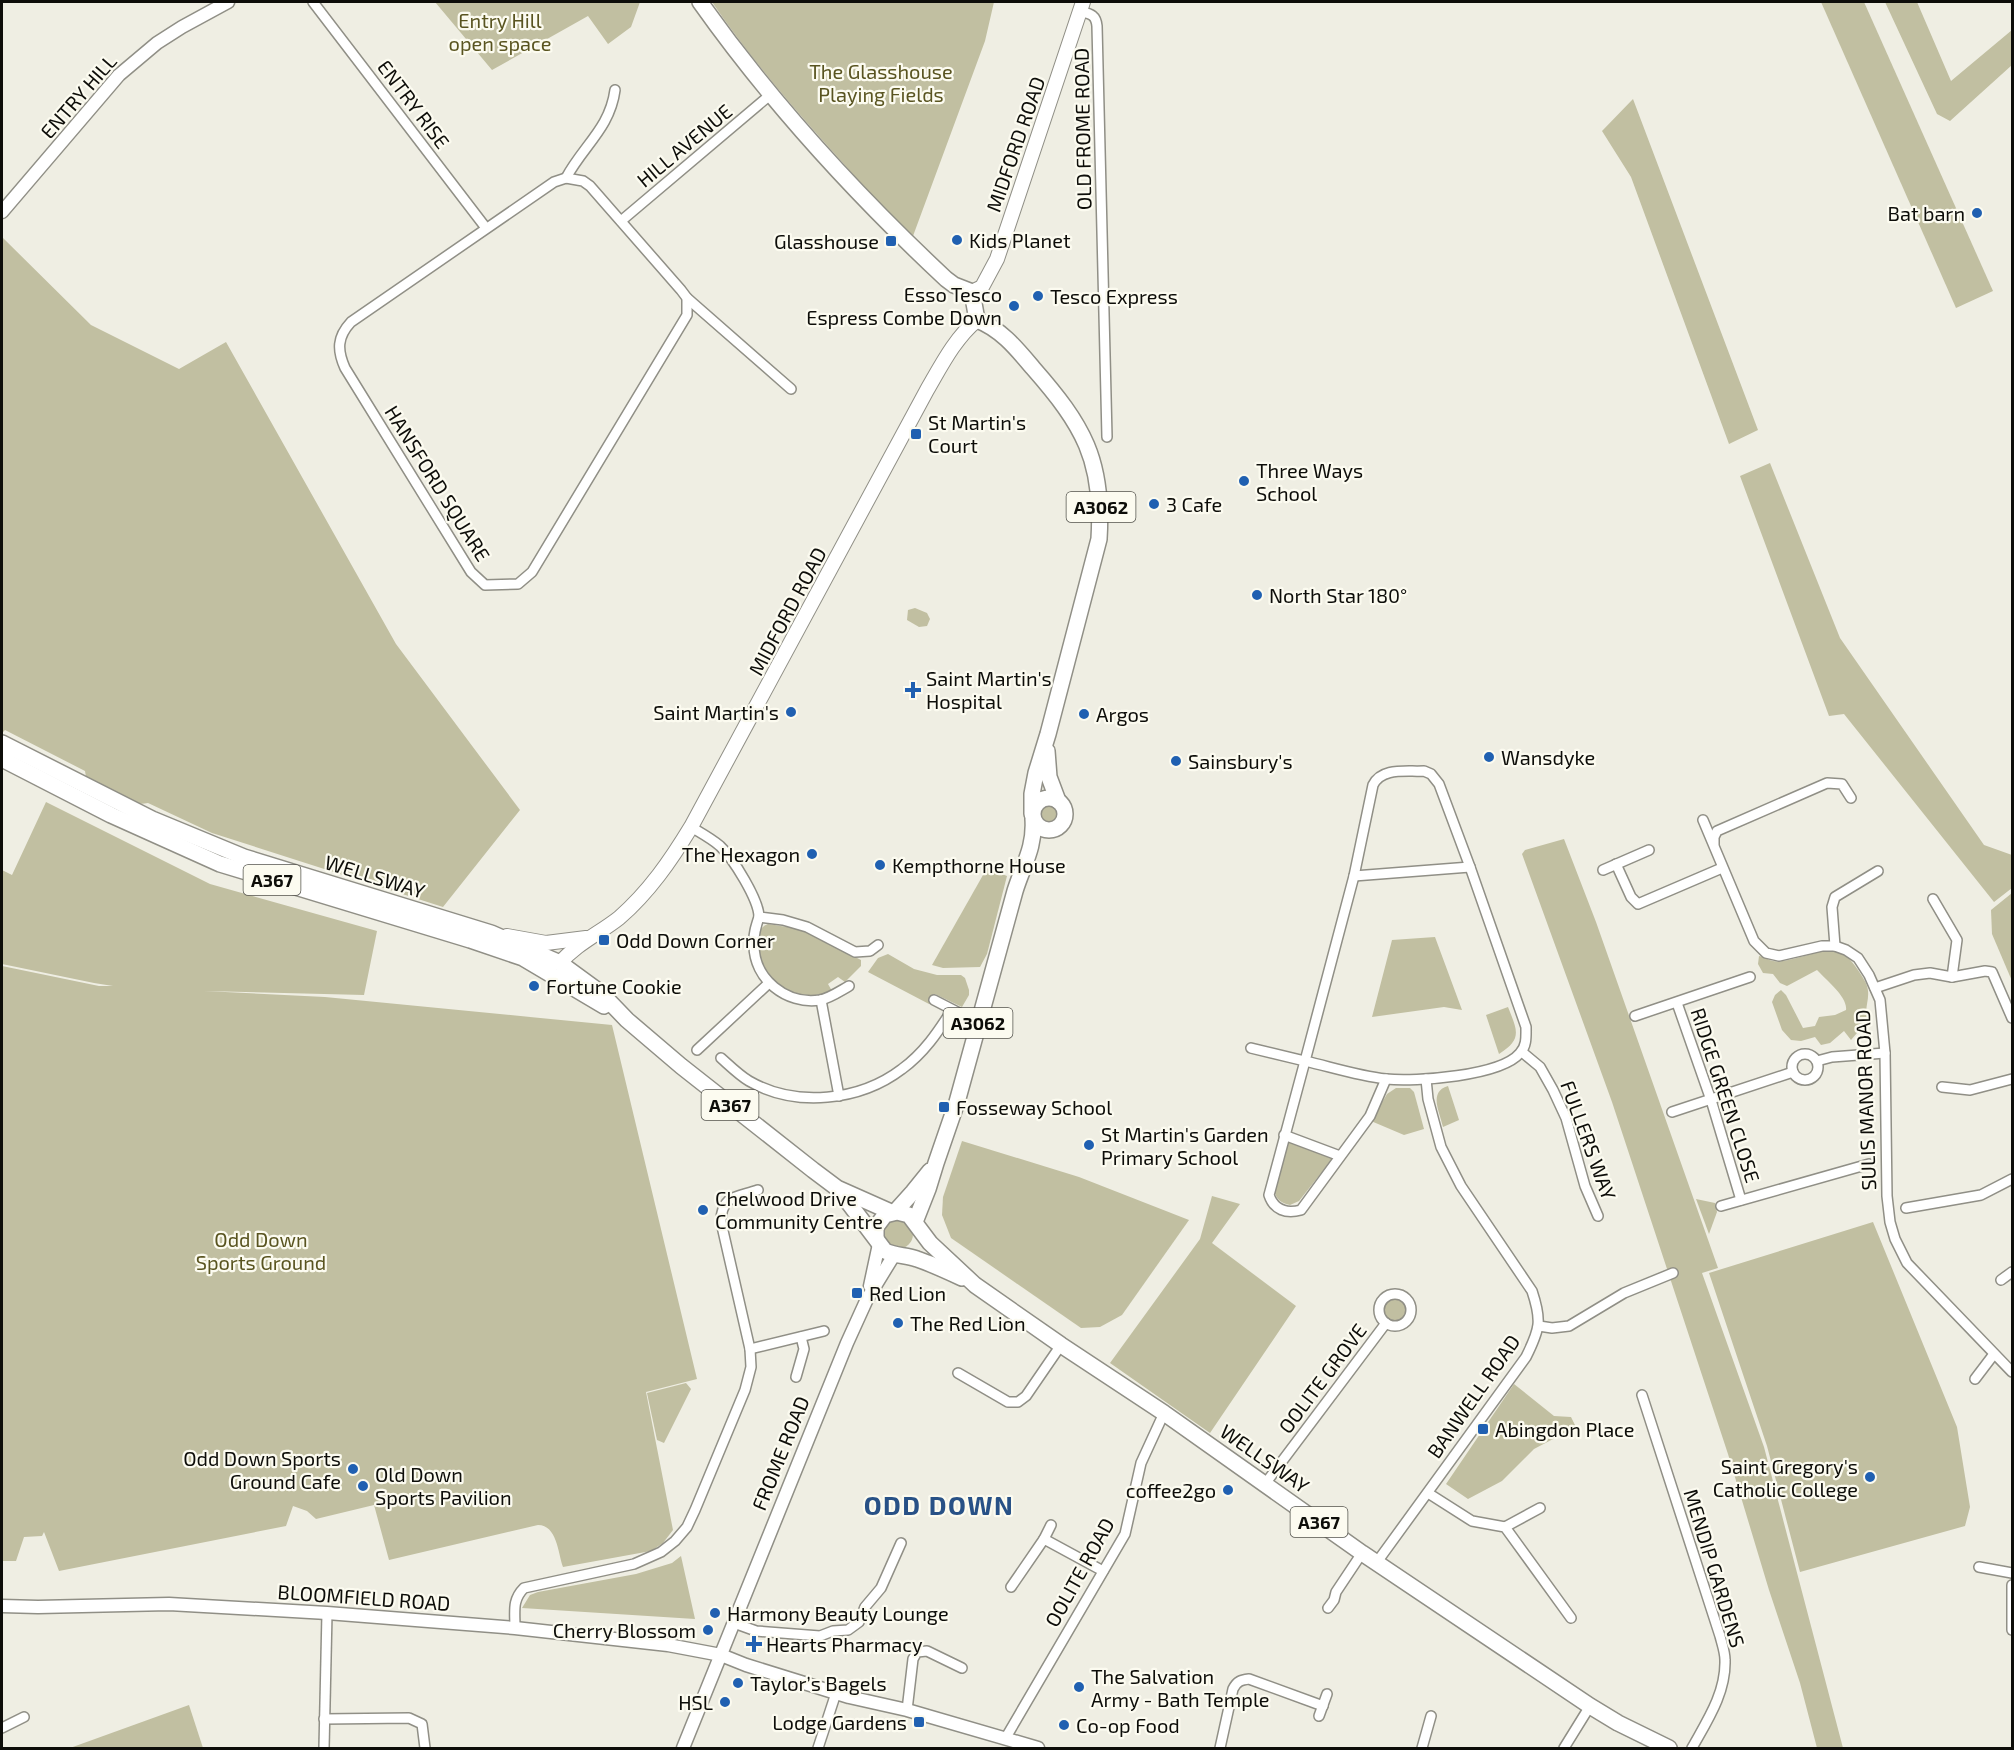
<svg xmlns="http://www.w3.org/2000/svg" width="2014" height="1750" font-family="'Exo 2',sans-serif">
	<rect width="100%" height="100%" fill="#efeee3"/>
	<!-- green -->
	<g fill="#c1bfa1">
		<path d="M 435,2 L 640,2 L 631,27 L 608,44 L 588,16 L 492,70 Z"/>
		<path d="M 712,2 L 994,2 L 985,41 L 913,236 C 881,207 853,174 824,142 C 784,97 746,52 712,2 Z"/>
		<path d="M 1821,2 L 1864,2 L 1993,291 L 1956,308 Z"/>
		<path d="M 1885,2 L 1917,2 L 1951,81 L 2012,30 L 2012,65 L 1950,121 L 1937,114 Z"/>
		<path d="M 1633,99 L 1758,430 L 1729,444 L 1631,177 L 1602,131 Z"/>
		<path d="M 2,237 L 91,325 L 179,369 L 226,342 L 396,644 L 520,810 L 443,907 L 212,833 L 148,803 C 127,808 103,788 86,777 L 85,771 L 5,730 L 2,733 Z"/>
		<path d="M 1770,463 L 1840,638 L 1984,845 L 2012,855 L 2012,888 L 1994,902 L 1844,714 L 1829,716 L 1740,476 Z"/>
		<path d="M 915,608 L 927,613 L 930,619 L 927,626 L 919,627 L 907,620 L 908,610 Z"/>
		<path d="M 46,802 L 210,884 L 377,931 L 364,995 L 204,991 L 325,997 L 612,1025 L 697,1379 L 646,1392 L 673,1530 L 663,1543 L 651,1551 L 563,1567 C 558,1553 557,1525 538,1525 L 389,1560 L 374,1505 L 316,1519 L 307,1511 L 293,1506 L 286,1526 L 59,1571 L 44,1532 L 42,1536 L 24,1537 L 16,1561 L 2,1561 L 2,966 L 99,986 L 113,986 L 94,983 L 2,964 L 2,870 L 12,875 Z"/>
		<circle cx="1049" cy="814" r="10"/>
		<path d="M 1564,839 L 1596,922 L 1718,1268 L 1702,1273 L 1764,1447 L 1843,1748 L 1817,1748 L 1800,1683 L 1769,1590 L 1728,1454 L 1612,1102 L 1522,854 L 1525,850 Z"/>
		<path d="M 987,868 L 1007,876 L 987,954 L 980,967 L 943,968 L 932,965 Z"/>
		<path d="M 2012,893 L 2012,981 L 1992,934 L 1991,910 Z"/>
		<path d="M 768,924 L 800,929 L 861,960 L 861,966 L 845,982 L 838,977 L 828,984 L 832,991 C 769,1014 739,934 768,924 Z"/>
		<path d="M 1435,937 L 1462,1010 L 1444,1007 L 1372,1017 L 1392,940 Z"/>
		<path d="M 1831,949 C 1834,950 1838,950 1841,951 C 1848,955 1865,978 1867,986 C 1871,999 1863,1008 1868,1020 L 1851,1040 L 1844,1031 L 1830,1043 L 1821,1045 L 1815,1037 L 1801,1041 L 1791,1040 L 1782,1030 L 1772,1002 L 1775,995 L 1781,990 L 1786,995 L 1803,1028 L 1815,1026 L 1819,1017 L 1835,1015 L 1846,1010 C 1848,997 1826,980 1817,970 L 1787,986 L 1780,983 L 1773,974 L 1763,973 L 1758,964 L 1759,956 C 1765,957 1768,960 1773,961 C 1784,964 1817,951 1831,949 Z"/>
		<path d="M 888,954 L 914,969 L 937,975 L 961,975 L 965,978 L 969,990 L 969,995 L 962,1007 L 935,994 L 929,1004 L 868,972 L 878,958 Z"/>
		<path d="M 1508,1007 C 1517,1030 1523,1039 1499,1054 L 1486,1015 Z"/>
		<path d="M 1448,1086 L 1459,1120 L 1443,1127 C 1440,1112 1428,1092 1448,1086 Z"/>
		<path d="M 1396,1088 L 1410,1088 L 1414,1092 L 1424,1129 L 1404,1135 L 1371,1121 L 1387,1094 Z"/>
		<path d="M 962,1141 L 1079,1177 L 1189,1220 L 1122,1315 L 1100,1327 L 1081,1328 L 951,1238 L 942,1215 L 943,1197 Z"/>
		<path d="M 1288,1141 L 1333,1158 L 1299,1201 L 1290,1205 C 1281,1203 1277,1200 1274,1191 Z"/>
		<path d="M 1212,1196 L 1240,1204 L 1212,1243 L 1296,1306 L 1210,1433 L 1110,1363 L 1200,1239 Z"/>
		<path d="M 1696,1199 L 1715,1203 L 1717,1212 L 1709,1234 Z"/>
		<circle cx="898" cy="1234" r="15"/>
		<path d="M 1873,1222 L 1957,1427 L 1970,1507 L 1965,1526 L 1800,1572 L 1767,1446 L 1709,1273 Z"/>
		<circle cx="1395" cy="1310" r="11"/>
		<path d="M 686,1383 L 691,1389 L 664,1443 L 657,1440 L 647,1393 Z"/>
		<path d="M 1514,1384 L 1554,1416 L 1571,1417 L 1576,1427 L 1534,1449 L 1502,1481 L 1468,1499 L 1446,1484 Z"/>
		<path d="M 681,1556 L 695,1619 L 522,1608 L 530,1595 L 538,1592 L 636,1574 L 672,1563 Z"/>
		<path d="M 189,1705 L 203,1748 L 70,1748 Z"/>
	</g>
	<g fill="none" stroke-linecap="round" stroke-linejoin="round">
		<!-- minor casing -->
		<g stroke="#908f86" stroke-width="12">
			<g id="minor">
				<path d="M 313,2 L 486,228"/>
				<path d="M 1080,11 C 1091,14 1096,15 1097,26 L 1107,437"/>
				<path d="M 566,178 L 583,181 L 590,186 L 681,290 L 687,298 L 687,315 L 532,572 L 518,584 L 485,585 L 471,572 L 345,368 C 337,350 337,337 351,322 L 554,182 Z"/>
				<path d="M 566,178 C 583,146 610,128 615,90"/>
				<path d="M 621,221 L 770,95"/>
				<path d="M 687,298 L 791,389"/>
				<path d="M 1424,771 L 1431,774 L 1439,784 L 1470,867 L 1526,1027 C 1526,1036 1527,1046 1520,1053 C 1501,1076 1416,1082 1386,1079 C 1359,1076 1331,1067 1305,1061 L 1354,876 L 1373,785 C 1382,767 1406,772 1424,771 Z"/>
				<path d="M 1703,820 L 1754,941 L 1766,953 L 1779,956 L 1822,946 L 1835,946 L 1846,950 L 1858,958 L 1869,975 L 1880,1000 L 1885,1053 L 1887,1196 L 1890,1222 L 1895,1239 L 1907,1263 L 2012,1372"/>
				<path d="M 691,827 C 701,833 712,839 720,846 C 733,858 759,900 759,917 L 783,920 L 807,927 L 855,952 L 870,951 L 878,945"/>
				<path d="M 1714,844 L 1714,837 L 1717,831 L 1827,783 L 1842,784 L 1851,798"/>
				<path d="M 1616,864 L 1631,897 L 1638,904 L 1722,868"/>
				<path d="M 1603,870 L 1649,850"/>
				<path d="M 1354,876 L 1470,867"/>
				<path d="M 1933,899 L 1957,940 L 1952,977"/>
				<path d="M 759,917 C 756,926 753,935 754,945 C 754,979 786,1005 820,1000 C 830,998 840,991 849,986"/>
				<path d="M 1835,946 L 1832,907 L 1835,897 L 1878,871"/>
				<path d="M 1875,988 L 1914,975 L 1930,973 L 1952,977 L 1985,971 L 1992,972 L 2012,1018"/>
				<path d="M 821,1000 L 839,1096"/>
				<path d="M 934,1000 L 967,1017"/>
				<path d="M 1677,1003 L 1711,1100 L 1741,1200"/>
				<path d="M 1635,1016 L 1750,977"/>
				<path d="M 1251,1048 L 1305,1061 L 1269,1195 C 1274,1210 1286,1214 1301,1210 L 1370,1116 L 1386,1079"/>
				<path d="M 697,1050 L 769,983"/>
				<path d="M 1522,1052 L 1540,1067 L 1553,1090 L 1566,1118 L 1585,1186 L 1598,1216"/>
				<circle cx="1805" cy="1067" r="13"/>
				<path d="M 721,1058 C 730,1066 739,1075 749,1081 C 796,1108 860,1101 902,1069 C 924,1053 938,1032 952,1010"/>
				<path d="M 1817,1061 L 1832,1057 L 1885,1053"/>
				<path d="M 1942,1087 L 1970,1090 L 2012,1079"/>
				<path d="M 1672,1112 L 1793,1072"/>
				<path d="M 1284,1135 L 1340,1156"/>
				<path d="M 1721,1206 L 1869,1164"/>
				<path d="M 1906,1208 L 1981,1195 L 2012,1179"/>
				<path d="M 2001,1280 L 2012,1272"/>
				<circle cx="1395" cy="1310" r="16"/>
				<path d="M 1539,1326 L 1552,1328 L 1569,1326 L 1624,1293 L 1673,1273"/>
				<path d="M 750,1349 L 824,1331"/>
				<path d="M 958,1373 L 1008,1402 L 1018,1402 L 1026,1396 L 1061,1345"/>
				<path d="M 796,1377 L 804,1349 L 801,1337"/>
				<path d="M 1975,1379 L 1994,1354"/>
				<path d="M 1642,1395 L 1720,1636 C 1722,1644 1725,1652 1725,1660 C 1726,1693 1707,1721 1692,1748"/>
				<path d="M 1265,1484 L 1386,1323"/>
				<path d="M 1428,1493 L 1472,1521 L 1505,1527 L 1571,1618"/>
				<path d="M 1505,1527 L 1540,1508"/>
				<path d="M 1044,1539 L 1051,1525"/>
				<path d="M 1377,1562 L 1526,1357 C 1540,1329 1542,1321 1532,1291 L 1461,1186 L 1441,1147 L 1428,1099 L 1426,1079"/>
				<path d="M 1979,1567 L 2012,1573"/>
				<path d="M 2012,1585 L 2012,1630"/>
				<path d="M 1011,1587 L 1044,1539 L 1103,1571"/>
				<path d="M 1328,1608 L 1334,1600 L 1336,1592 L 1362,1553"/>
				<path d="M 734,1623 L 756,1631 L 820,1636 L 833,1631 L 848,1630 L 859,1622 L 865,1607 L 881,1588 L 901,1543"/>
				<path d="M 515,1628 C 515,1611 512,1600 524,1588 L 634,1564 L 661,1552 L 675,1541 L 687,1527 L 695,1510 L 745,1390 L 751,1367 L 750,1349 L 721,1222 C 721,1194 739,1197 758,1190"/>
				<path d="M 907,1710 L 913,1659 L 917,1652 L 927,1651 L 962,1668"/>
				<path d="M 1319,1716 L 1327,1694"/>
				<path d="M 324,1719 L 409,1718 L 422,1724 L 425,1748"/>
				<path d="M 2,1728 L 24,1717"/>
				<path d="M 1005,1739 L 1125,1534 L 1141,1463 L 1164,1413"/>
				<path d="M 324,1748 L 327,1613"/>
				<path d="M 818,1748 L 836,1693"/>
				<path d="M 1220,1748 L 1233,1689 C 1237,1681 1241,1680 1249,1679 L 1323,1706"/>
				<path d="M 1422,1748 L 1431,1716"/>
				<path d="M 1564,1748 L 1590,1706"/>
			</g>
		</g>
		<!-- tertiary casing -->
		<g stroke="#908f86" stroke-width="15">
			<g id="tertiary">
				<path d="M 2,212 L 119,75 L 157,43 L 182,27 L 228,2"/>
				<path d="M 870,1286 L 879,1244"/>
				<path d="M 2,1606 L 38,1607 L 169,1604 L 327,1613 L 515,1628 L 668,1645 L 721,1655 L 746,1665 L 849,1697 L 907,1710 L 1038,1748"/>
				<path d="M 683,1748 L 847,1343 L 867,1299 L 894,1255"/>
			</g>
		</g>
		<!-- secondary casing -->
		<g stroke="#908f86" stroke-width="16">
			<g id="secondary">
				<path d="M 972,292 L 982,287 L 997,259 L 1083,2"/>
				<path d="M 507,936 L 546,943 L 586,938"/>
				<path d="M 560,963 C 576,944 600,933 619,918 C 649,892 671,860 691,827 L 927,390 C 941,366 955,338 977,320"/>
			</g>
		</g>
		<!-- primary casing -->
		<g stroke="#908f86" stroke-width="18">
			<g id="primary">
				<path d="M 700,2 C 773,105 854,193 946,279 L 954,285 L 972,292 L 977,320 C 1001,329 1017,349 1033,368 C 1083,425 1104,460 1099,539 L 1048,734 L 1036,773 L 1032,794 L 1032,814"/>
				<path d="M 2,743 L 152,819 L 244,857 L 491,933 L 560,963 L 601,993 L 627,1020 L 681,1066 L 813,1170 L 837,1188 L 891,1212"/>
				<path d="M 1047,751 L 1049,777 L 1058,801"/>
				<path d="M 2,759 L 111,815 L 220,864 L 470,940 L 523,958 L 604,1006"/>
				<circle cx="1049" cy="814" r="16"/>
				<path d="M 839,1190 L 885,1251 C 895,1256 906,1255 917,1259 C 932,1264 947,1271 962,1278"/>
				<path d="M 895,1212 L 913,1192 L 930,1171"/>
				<path d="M 915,1222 L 928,1189 L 936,1163 L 957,1102 L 1015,891 C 1023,865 1035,848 1033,819"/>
				<path d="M 876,1238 L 876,1227 L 885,1215 L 897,1212 L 909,1215 L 930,1243 L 975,1285 L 1061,1345 L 1164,1413 L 1362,1553 L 1590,1706 L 1618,1723 L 1669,1748"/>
			</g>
		</g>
		<!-- minor -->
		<use href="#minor" stroke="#fff" stroke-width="9"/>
		<!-- tertiary -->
		<use href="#tertiary" stroke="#fff" stroke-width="12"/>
		<!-- secondary -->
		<use href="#secondary" stroke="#fff" stroke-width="14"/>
		<!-- primary -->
		<use href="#primary" stroke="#fff" stroke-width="15"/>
	</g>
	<!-- markers -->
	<g fill="#2060b1" stroke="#fcfbf0" stroke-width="2">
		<circle cx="1977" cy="213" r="6"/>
		<circle cx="957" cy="240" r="6"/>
		<rect x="885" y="235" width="12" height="12" rx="3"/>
		<circle cx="1038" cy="296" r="6"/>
		<circle cx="1014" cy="306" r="6"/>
		<rect x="910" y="428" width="12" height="12" rx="3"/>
		<circle cx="1244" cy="481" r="6"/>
		<circle cx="1154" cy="504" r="6"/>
		<circle cx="1257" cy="595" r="6"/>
		<path d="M910 681h6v6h6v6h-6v6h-6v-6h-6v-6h6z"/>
		<circle cx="791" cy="712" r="6"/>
		<circle cx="1084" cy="714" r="6"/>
		<circle cx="1489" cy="757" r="6"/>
		<circle cx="1176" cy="761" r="6"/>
		<circle cx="812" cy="854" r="6"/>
		<circle cx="880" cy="865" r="6"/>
		<rect x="598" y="934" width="12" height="12" rx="3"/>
		<circle cx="534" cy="986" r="6"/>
		<rect x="938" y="1101" width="12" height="12" rx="3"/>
		<circle cx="1089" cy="1145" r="6"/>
		<circle cx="703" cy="1210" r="6"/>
		<rect x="851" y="1287" width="12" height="12" rx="3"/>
		<circle cx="898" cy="1323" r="6"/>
		<rect x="1477" y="1423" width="12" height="12" rx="3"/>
		<circle cx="353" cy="1469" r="6"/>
		<circle cx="1870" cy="1477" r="6"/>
		<circle cx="363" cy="1486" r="6"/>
		<circle cx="1228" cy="1490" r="6"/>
		<circle cx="715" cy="1613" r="6"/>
		<circle cx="708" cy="1630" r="6"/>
		<path d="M751 1635h6v6h6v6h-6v6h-6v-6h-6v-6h6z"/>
		<circle cx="738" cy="1683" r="6"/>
		<circle cx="1079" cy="1687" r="6"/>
		<circle cx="725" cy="1702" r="6"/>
		<rect x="913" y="1716" width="12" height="12" rx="3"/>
		<circle cx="1064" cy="1725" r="6"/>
	</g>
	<g text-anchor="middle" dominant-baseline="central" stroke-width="4.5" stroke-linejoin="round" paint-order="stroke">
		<!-- shield labels -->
		<g fill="#fcfbf0" stroke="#55544e" stroke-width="1.5">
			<rect x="1066.5" y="492" width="69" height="30" rx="4.5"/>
			<rect x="243.5" y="865" width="57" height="30" rx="4.5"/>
			<rect x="943.5" y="1008" width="69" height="30" rx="4.5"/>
			<rect x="701.5" y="1090" width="57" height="30" rx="4.5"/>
			<rect x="1290.5" y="1507" width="57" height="30" rx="4.5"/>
		</g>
		<g font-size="18" font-weight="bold" fill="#0d0d09">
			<text x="1101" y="507">A3062</text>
			<text x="272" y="880">A367</text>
			<text x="978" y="1023">A3062</text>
			<text x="730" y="1105">A367</text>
			<text x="1319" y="1522">A367</text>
		</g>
		<!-- park labels -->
		<g font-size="20" fill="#595420" stroke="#fcfbf0">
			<text x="500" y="20">Entry Hill<tspan x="500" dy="23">open space</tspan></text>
			<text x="881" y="71">The Glasshouse<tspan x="881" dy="23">Playing Fields</tspan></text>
			<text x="261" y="1239">Odd Down<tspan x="261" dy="23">Sports Ground</tspan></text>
		</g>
		<!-- street labels -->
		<g font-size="20" fill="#0d0d09" stroke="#fcfbf0">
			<text transform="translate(78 96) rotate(-49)">ENTRY HILL</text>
			<text transform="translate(414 104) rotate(53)">ENTRY RISE</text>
			<text transform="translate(1082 129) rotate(-91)">OLD FROME ROAD</text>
			<text transform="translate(1015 144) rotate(-71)">MIDFORD ROAD</text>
			<text transform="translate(684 145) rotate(-40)">HILL AVENUE</text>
			<text transform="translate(438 483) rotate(58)">HANSFORD SQUARE</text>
			<text transform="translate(787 611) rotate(-62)">MIDFORD ROAD</text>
			<text transform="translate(375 876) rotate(17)">WELLSWAY</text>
			<text transform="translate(1726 1095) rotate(72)">RIDGE GREEN CLOSE</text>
			<text transform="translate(1865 1100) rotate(-92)">SULIS MANOR ROAD</text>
			<text transform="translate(1589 1140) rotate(70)">FULLERS WAY</text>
			<text transform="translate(1322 1378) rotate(-53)">OOLITE GROVE</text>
			<text transform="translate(1473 1396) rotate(-55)">BANWELL ROAD</text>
			<text transform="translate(780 1453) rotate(-68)">FROME ROAD</text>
			<text transform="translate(1265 1458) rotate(35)">WELLSWAY</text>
			<text transform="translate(1715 1568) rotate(73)">MENDIP GARDENS</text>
			<text transform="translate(1079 1572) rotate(-61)">OOLITE ROAD</text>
			<text transform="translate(364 1597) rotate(4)">BLOOMFIELD ROAD</text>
		</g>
		<!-- poi labels -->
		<g font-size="20" fill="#0d0d09" stroke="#fcfbf0" text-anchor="start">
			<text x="1965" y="213" text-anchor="end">Bat barn</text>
			<text x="969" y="240">Kids Planet</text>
			<text x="879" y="241" text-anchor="end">Glasshouse</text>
			<text x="1002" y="294" text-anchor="end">Esso Tesco<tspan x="1002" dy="23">Espress Combe Down</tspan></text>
			<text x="1050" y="296">Tesco Express</text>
			<text x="928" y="422">St Martin's<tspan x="928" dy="23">Court</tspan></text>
			<text x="1256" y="470">Three Ways<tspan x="1256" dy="23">School</tspan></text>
			<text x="1166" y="504">3 Cafe</text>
			<text x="1269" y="595">North Star 180°</text>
			<text x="926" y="678">Saint Martin's<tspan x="926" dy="23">Hospital</tspan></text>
			<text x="779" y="712" text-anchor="end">Saint Martin's</text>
			<text x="1096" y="714">Argos</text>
			<text x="1501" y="757">Wansdyke</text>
			<text x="1188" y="761">Sainsbury's</text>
			<text x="800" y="854" text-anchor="end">The Hexagon</text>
			<text x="892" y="865">Kempthorne House</text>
			<text x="616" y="940">Odd Down Corner</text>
			<text x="546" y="986">Fortune Cookie</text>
			<text x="956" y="1107">Fosseway School</text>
			<text x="1101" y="1134">St Martin's Garden<tspan x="1101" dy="23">Primary School</tspan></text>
			<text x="715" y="1198">Chelwood Drive<tspan x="715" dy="23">Community Centre</tspan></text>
			<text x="869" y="1293">Red Lion</text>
			<text x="910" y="1323">The Red Lion</text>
			<text x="1495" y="1429">Abingdon Place</text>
			<text x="341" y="1458" text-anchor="end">Odd Down Sports<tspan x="341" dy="23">Ground Cafe</tspan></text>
			<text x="1858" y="1466" text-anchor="end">Saint Gregory's<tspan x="1858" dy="23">Catholic College</tspan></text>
			<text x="375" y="1474">Old Down<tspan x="375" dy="23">Sports Pavilion</tspan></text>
			<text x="1216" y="1490" text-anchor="end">coffee2go</text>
			<text x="727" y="1613">Harmony Beauty Lounge</text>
			<text x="696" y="1630" text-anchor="end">Cherry Blossom</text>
			<text x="766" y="1644">Hearts Pharmacy</text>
			<text x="1091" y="1676">The Salvation<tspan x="1091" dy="23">Army - Bath Temple</tspan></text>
			<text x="750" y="1683">Taylor’s Bagels</text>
			<text x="713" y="1702" text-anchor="end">HSL</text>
			<text x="907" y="1722" text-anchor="end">Lodge Gardens</text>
			<text x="1076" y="1725">Co-op Food</text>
		</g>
		<!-- district labels -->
		<g font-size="26" font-weight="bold" letter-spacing="1.5" fill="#285186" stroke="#fcfbf0">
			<text x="939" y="1504">ODD DOWN</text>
		</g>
	</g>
	<!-- border -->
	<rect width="2014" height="1750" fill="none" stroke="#0d0d09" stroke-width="6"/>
</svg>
